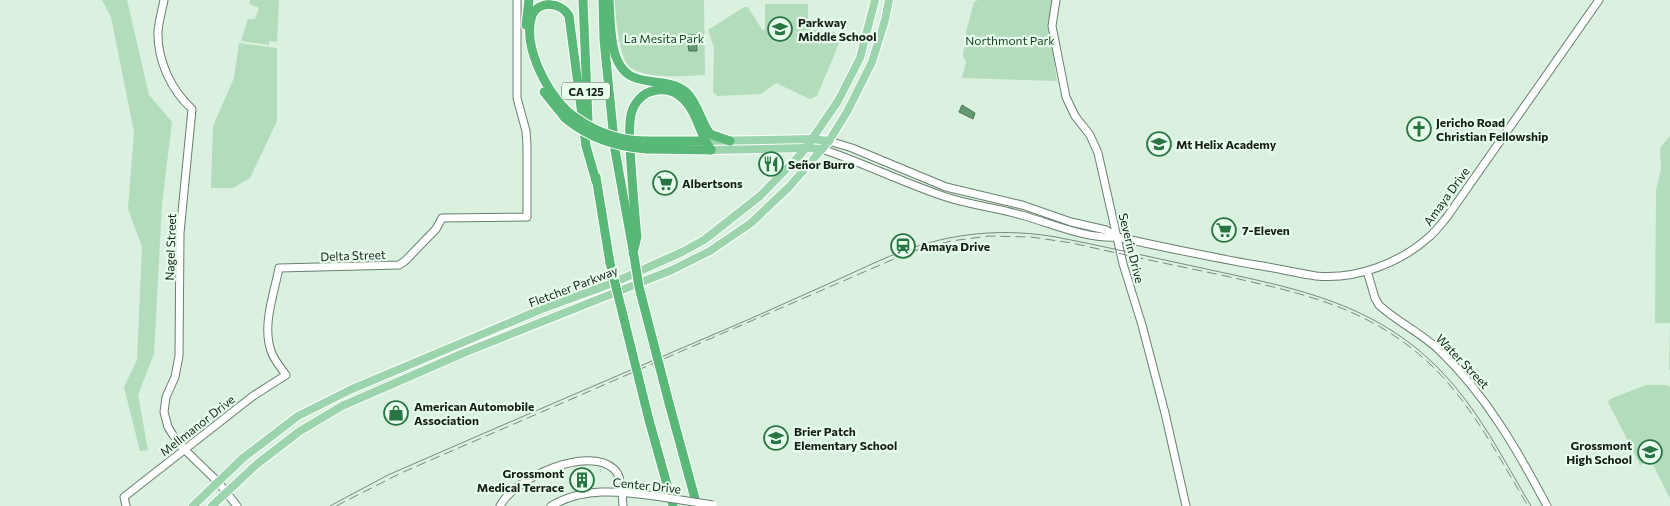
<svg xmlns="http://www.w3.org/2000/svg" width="1670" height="506" font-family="Commissioner,sans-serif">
	<rect width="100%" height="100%" fill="#daf1df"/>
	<!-- green -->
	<g fill="#b3dcbd">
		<path d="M 102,0 L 127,0 L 149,95 L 172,122 L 162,204 L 154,354 L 138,395 L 148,450 L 140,451 L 124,387 L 137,360 L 142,247 L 128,209 L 134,132 L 111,17 Z"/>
		<path d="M 250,0 L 279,0 L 277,42 L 269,41 L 269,45 L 241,41 L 248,19 L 255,19 L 259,8 L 249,4 Z"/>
		<path d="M 614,0 L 704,0 L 705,75 C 687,76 638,80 627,64 C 619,52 616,15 614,0 Z"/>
		<path d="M 978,0 L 1052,0 L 1050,30 L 1057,81 L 962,78 L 966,62 L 963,56 L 966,32 L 974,2 Z"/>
		<path d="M 765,4 L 808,4 L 808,29 L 843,34 L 817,96 L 810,99 L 776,83 L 761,94 L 717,96 L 713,92 L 714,48 L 708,30 L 744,7 L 748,7 L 763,31 L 765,29 Z"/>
		<path d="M 239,43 L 277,48 L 277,121 L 250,178 L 233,188 L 211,188 L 213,126 L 234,78 Z"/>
		<path d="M 1670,136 L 1670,370 L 1669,370 L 1670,323 L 1655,323 L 1656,190 L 1661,169 L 1660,148 Z"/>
		<path d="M 1646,385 L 1667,385 L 1670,387 L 1670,499 L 1651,460 L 1640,465 L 1608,402 L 1610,399 Z"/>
	</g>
	<!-- water -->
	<g fill="#649a73" stroke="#4c7457">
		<path d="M 688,35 L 696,35 L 697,51 L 689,51 L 688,46 L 690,44 Z"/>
		<path d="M 962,105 L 975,113 L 973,119 L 959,112 Z"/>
	</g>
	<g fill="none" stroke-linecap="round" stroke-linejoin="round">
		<!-- secondary casing -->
		<g stroke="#6a7f6f" stroke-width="9">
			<g id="secondary">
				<path d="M 164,0 C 162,10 159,21 158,31 C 157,60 171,90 192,109 L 180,233 L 179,356 L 175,377 L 166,397 L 164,412 L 168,427 L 173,435 L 184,449 L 218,482 L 237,506"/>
				<path d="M 1056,0 L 1052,26 L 1066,97 L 1075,116 L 1090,135 L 1098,153 L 1123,264 L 1142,325 L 1165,413 L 1186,506"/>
				<path d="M 829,141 L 852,148 L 946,187 L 1022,205 L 1071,222 L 1106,230 L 1117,237 C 1163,247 1209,257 1256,265 C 1276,268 1296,273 1316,276 C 1356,280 1400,263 1429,237 C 1436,231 1441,224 1447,217 L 1599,0"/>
				<path d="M 822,149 C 863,163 902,182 943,196 C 968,205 995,207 1021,215 C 1051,223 1085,239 1117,237"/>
				<path d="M 1367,271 L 1375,298 L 1379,305 C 1397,322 1422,333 1440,351 C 1486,395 1518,451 1547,506"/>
				<path d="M 126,506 L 124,497 L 253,396 L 286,375 C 281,368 274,360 271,351 C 262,325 274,294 279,268 L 399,265 L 405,261 L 436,229 L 442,218 L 527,217 L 527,145 L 526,131 L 517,98 L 517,0"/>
				<path d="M 500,506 C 514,478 588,445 614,469 C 623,478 622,495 623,506"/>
				<path d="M 551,506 C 583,487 619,491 655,496"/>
			</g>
		</g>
		<!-- primary casing -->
		<g stroke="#fff" stroke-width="10">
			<g id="primary">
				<path d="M 705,141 L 812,139 L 829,141"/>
				<path d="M 711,150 L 806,148 L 822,149"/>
				<path d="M 193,506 L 243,458 L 298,416 L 352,389 L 542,309 L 613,283 L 682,252 L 704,240 L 760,196 L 800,155 L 812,139 L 838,101 L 860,58 L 875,0"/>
				<path d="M 212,506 L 257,464 L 300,431 L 342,406 L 466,352 L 672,270 L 710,251 L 751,223 L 789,187 L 829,141 L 847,112 L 872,62 L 885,20 L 889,0"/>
			</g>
		</g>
		<!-- highway casing -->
		<g stroke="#fff" stroke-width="11">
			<g id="highway">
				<path d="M 583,0 L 588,120"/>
				<path d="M 603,0 L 604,40 L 615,150 L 633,250"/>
				<path d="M 609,0 C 611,23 608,66 633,77 C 640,80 648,81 655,82 C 667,83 679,85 687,93 C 698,104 701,122 710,134 L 730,141"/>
				<path d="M 526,25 L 529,0"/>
				<path d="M 544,92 L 565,118"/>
				<path d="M 567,111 C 546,90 522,46 532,15 C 539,0 561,2 569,16 L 586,146 L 596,181"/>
				<path d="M 646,141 L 705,141"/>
				<path d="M 647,149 L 711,150"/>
				<path d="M 596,177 L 610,263"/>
				<path d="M 633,253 L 637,237 C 634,208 632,179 630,149 C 630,137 628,123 632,111 C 635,102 643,93 653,91 C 662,88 673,90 681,97 C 697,110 699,134 711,150"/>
				<path d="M 669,403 L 697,506"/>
				<path d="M 649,420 L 673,506"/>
			</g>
		</g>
		<!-- secondary -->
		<use href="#secondary" stroke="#fff" stroke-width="7"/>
		<!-- primary -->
		<use href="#primary" stroke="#9bd4ad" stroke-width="8"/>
		<!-- highway -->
		<use href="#highway" stroke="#59b877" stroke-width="9"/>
		<!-- tram -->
		<path stroke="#7a897d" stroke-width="1" d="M 330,506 L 388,475 C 509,422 631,370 752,318 C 784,304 816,289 848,275 C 876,262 903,249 932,242 C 973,231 1015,230 1056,237 C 1103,246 1150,257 1197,267 C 1288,287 1373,300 1441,371 C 1479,410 1503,459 1531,506"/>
		<!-- rail -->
		<path stroke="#7a897d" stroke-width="1" stroke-dasharray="10 5" stroke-linecap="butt" d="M 336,506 L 401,473 L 910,252 L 951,241 L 989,236 L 1031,237 L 1072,243 C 1120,254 1168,264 1216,274 C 1297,292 1366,305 1429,363 C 1472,404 1498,456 1528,506"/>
		<!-- secondary-bridge casing -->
		<g stroke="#6a7f6f" stroke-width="9" stroke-linecap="butt">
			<path id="secondary-bridge" d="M 655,496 L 713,505"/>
		</g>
		<!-- highway-bridge casing -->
		<g stroke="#fff" stroke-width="11" stroke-linecap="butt">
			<g id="highway-bridge">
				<path d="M 567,111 C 590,130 616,141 646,141"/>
				<path d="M 565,118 C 589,138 616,147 647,149"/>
				<path d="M 634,256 L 639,287 L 669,403"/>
				<path d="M 610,263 L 649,420"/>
			</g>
		</g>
		<!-- secondary-bridge -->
		<use href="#secondary-bridge" stroke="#fff" stroke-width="7"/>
		<!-- highway-bridge -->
		<use href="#highway-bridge" stroke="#59b877" stroke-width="9"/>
	</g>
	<!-- icons -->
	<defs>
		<g id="school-ring" transform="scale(1.25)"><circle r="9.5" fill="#e7feec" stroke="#287443" stroke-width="1.5"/><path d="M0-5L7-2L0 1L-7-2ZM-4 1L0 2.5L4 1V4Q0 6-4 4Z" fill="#287443"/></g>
		<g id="church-ring" transform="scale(1.25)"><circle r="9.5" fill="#e7feec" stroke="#287443" stroke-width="1.5"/><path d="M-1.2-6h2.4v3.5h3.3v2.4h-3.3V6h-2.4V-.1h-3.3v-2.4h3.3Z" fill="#287443"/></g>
		<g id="restaurant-ring" transform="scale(1.25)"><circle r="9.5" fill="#e7feec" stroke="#287443" stroke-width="1.5"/><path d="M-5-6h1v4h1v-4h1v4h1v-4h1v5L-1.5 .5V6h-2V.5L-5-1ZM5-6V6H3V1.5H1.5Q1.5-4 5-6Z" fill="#287443"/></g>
		<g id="supermarket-ring" transform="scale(1.25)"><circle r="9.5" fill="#e7feec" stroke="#287443" stroke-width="1.5"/><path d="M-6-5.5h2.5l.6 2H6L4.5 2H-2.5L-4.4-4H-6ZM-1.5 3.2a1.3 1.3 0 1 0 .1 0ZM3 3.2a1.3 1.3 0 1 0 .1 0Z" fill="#287443"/></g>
		<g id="station-ring" transform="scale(1.25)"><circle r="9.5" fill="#e7feec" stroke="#287443" stroke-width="1.5"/><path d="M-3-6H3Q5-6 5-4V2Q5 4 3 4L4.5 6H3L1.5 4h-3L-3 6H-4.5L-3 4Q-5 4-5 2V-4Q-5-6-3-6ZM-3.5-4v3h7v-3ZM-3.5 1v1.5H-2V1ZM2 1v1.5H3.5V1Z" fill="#287443"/></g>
		<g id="shop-ring" transform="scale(1.25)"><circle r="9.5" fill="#e7feec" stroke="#287443" stroke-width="1.5"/><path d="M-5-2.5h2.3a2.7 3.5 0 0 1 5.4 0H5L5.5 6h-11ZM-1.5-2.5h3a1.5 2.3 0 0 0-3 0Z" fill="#287443"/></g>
		<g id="building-ring" transform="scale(1.25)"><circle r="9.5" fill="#e7feec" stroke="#287443" stroke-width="1.5"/><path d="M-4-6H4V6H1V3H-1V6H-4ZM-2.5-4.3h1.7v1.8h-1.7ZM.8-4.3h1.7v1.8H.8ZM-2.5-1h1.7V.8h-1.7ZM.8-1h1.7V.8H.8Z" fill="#287443"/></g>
	</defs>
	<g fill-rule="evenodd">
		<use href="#school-ring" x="780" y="29"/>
		<use href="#church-ring" x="1419" y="129"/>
		<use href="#school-ring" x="1159" y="144"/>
		<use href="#restaurant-ring" x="771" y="164"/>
		<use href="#supermarket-ring" x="665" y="183"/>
		<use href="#supermarket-ring" x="1224" y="230"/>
		<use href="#station-ring" x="903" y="246"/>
		<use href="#shop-ring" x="396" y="413"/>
		<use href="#school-ring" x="776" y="438"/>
		<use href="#school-ring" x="1650" y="452"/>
		<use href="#building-ring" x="582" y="480"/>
	</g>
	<g text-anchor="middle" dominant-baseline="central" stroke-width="4.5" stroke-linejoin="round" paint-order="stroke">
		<!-- shield labels -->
		<rect fill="#e7feec" stroke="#546057" stroke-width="1" x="562" y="82.5" width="48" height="17" rx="4"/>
		<g font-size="11" font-weight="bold" fill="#151d17">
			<text x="586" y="91">CA 125</text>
		</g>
		<!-- poi labels -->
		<g font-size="12" font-weight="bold" fill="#151d17" stroke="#e7feec" text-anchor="start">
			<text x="798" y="22">Parkway<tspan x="798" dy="14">Middle School</tspan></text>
			<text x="1436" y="122">Jericho Road<tspan x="1436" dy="14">Christian Fellowship</tspan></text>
			<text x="1176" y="144">Mt Helix Academy</text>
			<text x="788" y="164">Señor Burro</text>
			<text x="682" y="183">Albertsons</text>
			<text x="1242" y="230">7-Eleven</text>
			<text x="920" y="246">Amaya Drive</text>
			<text x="414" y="406">American Automobile<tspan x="414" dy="14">Association</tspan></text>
			<text x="794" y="431">Brier Patch<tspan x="794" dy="14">Elementary School</tspan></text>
			<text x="1632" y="445" text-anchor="end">Grossmont<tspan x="1632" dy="14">High School</tspan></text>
			<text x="564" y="473" text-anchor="end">Grossmont<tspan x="564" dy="14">Medical Terrace</tspan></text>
		</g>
		<!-- park labels -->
		<g font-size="12" fill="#153f23" stroke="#e7feec">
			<text x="664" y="38">La Mesita Park</text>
			<text x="1010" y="40">Northmont Park</text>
		</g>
		<!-- street labels -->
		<g font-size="12" fill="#151d17" stroke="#e7feec">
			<text transform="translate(1446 196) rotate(-54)">Amaya Drive</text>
			<text transform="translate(170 247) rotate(-88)">Nagel Street</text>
			<text transform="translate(1132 248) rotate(76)">Severin Drive</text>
			<text transform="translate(353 255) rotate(-2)">Delta Street</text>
			<text transform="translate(573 286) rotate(-21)">Fletcher Parkway</text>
			<text transform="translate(1463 361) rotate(46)">Water Street</text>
			<text transform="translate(197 425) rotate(-38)">Mellmanor Drive</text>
			<text transform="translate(647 485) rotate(6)">Center Drive</text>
		</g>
	</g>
</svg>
